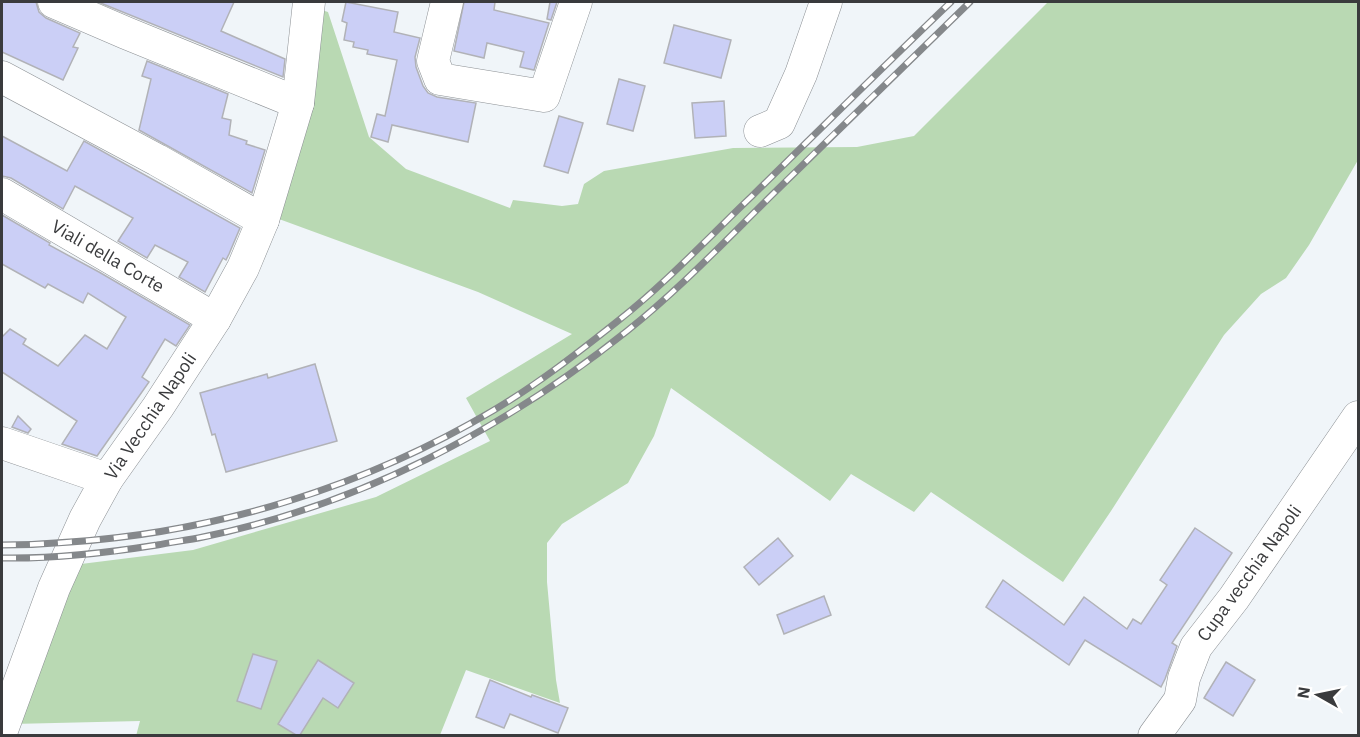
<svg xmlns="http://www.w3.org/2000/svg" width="1360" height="737" font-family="'IBM Plex Sans',sans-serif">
	<rect width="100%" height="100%" fill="#f0f5f9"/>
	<!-- green -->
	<path fill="#b9d9b3" d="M 1048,2 L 1358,2 L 1358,160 L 1309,245 L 1286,278 L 1261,294 L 1224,335 L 1111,511 L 1063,582 L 931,492 L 914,512 L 851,474 L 830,501 L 671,388 L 654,436 L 628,483 L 562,524 L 547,543 L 547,582 L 556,680 L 560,703 L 466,670 L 440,735 L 136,736 L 140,721 L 12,724 L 73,565 L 193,550 L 376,497 L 490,441 L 466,398 L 572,334 L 478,292 L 279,219 L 318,9 L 328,12 L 369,137 L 406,169 L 510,208 L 513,200 L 562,206 L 578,204 L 584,184 L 604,171 L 733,148 L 857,147 L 914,136 Z"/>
	<!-- building -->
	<g fill="#cbcff6" stroke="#b1b2b7" stroke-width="1.5">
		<path d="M 2,2 L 36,2 L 39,12 L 46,18 L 80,33 L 73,47 L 78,48 L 63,80 L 2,52 Z"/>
		<path d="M 98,2 L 234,2 L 221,31 L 285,59 L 283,77 Z"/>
		<path d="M 346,2 L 398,12 L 394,32 L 420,38 L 415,57 L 416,67 L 423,86 L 428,93 L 437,97 L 476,103 L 468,142 L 392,125 L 388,142 L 371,137 L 377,114 L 385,116 L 397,60 L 367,54 L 368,50 L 353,47 L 354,42 L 344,40 L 347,23 L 342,21 Z"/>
		<path d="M 464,2 L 495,2 L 494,10 L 549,23 L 534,70 L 520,67 L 524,52 L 487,43 L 484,58 L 454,51 Z"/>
		<path d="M 550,2 L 557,2 L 551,20 L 547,19 Z"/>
		<path d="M 674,25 L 731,40 L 721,78 L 664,63 Z"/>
		<path d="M 147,61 L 228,94 L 222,118 L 231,120 L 229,135 L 247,141 L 246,144 L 265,150 L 252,193 L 139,130 L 151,79 L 142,76 Z"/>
		<path d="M 619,79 L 645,86 L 633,131 L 607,124 Z"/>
		<path d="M 724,101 L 726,136 L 695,138 L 692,103 Z"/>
		<path d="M 559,116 L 583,123 L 568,173 L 544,166 Z"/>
		<path d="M 2,136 L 67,171 L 84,141 L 240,228 L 229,254 L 226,260 L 223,258 L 205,292 L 179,277 L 188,262 L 155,245 L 147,258 L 118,241 L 133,218 L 75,186 L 63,209 L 11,178 L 2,176 Z"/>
		<path d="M 2,215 L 50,243 L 49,245 L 99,272 L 190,325 L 176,346 L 165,339 L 142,377 L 149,382 L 97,456 L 62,444 L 77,421 L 2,372 L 2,337 L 10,329 L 26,339 L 23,344 L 58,366 L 85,335 L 107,349 L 126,317 L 88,293 L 83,303 L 48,284 L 45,288 L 2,264 Z"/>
		<path d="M 315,364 L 337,441 L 226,472 L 215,434 L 212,435 L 200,393 L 267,374 L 268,378 Z"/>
		<path d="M 18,416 L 31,429 L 28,433 L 12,427 Z"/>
		<path d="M 1195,528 L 1232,553 L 1172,643 L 1177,646 L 1165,679 L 1161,687 L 1085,640 L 1069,665 L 986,607 L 1003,580 L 1064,625 L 1084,597 L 1127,629 L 1133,619 L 1141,624 L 1167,585 L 1160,580 Z"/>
		<path d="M 778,538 L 793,556 L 759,585 L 744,567 Z"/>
		<path d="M 824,596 L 831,615 L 784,634 L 777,615 Z"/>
		<path d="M 253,654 L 277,661 L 261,709 L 237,701 Z"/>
		<path d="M 318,660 L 354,683 L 338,708 L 323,698 L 300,735 L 296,735 L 278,724 Z"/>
		<path d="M 1226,662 L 1255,680 L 1233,716 L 1204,698 Z"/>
		<path d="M 490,680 L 531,697 L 532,695 L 568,708 L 558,733 L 510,714 L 504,728 L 476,717 Z"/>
	</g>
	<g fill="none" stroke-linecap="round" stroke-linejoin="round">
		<!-- minor casing -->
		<g stroke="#8c9094" stroke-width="33">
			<g id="minor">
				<path d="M 54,2 L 126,33 L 298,103"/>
				<path d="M 447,2 L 433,61 L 440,79 L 544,96 L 576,2"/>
				<path d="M 2,77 L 157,160 L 263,220"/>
				<path d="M 760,131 L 779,123 L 801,74 L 826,2"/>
				<path d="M 2,194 L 215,319"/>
				<path d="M 2,443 L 107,479"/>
				<path d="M 2,730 L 54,588 L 85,519 L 107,479 L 158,407 L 215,319 L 243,268 L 263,220 L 298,103 L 309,2"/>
				<path d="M 1154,736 L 1180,700 L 1184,678 L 1196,647 L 1234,598 L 1358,417"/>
			</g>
		</g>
		<!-- minor -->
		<use href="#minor" stroke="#fff" stroke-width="32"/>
		<!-- rail casing -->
		<g stroke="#85888b" stroke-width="7">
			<g id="rail">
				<path d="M 2,545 C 24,545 47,544 70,542 C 218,532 366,486 494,410 C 538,384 579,352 619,320 C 666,283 708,238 752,196 C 818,131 884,66 951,2"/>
				<path d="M 2,558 C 54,559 106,553 157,545 C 173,542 188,540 203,537 C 359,505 503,430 627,331 C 680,289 727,239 775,192 C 840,128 905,65 970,2"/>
			</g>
		</g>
		<!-- rail -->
		<use href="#rail" stroke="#fff" stroke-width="4.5" stroke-dasharray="14" stroke-linecap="butt"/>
	</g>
	<g text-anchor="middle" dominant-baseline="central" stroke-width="6" stroke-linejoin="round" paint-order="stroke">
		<!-- street labels -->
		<g font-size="18" fill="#3a3b3d" stroke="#fff">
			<text transform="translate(108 256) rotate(30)">Viali della Corte</text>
			<text transform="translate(150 416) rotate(-56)">Via Vecchia Napoli</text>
			<text transform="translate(1249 573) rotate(-54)">Cupa vecchia Napoli</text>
		</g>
	</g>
	<!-- border -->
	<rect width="1360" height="737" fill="none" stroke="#3a3b3d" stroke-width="6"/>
	<!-- north arrow -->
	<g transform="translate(1318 695) rotate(279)" stroke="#ffffff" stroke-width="4.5" paint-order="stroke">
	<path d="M0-4.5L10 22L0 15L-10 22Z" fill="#3a3b3d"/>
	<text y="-9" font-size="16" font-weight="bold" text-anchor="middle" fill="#3a3b3d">N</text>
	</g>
</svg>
